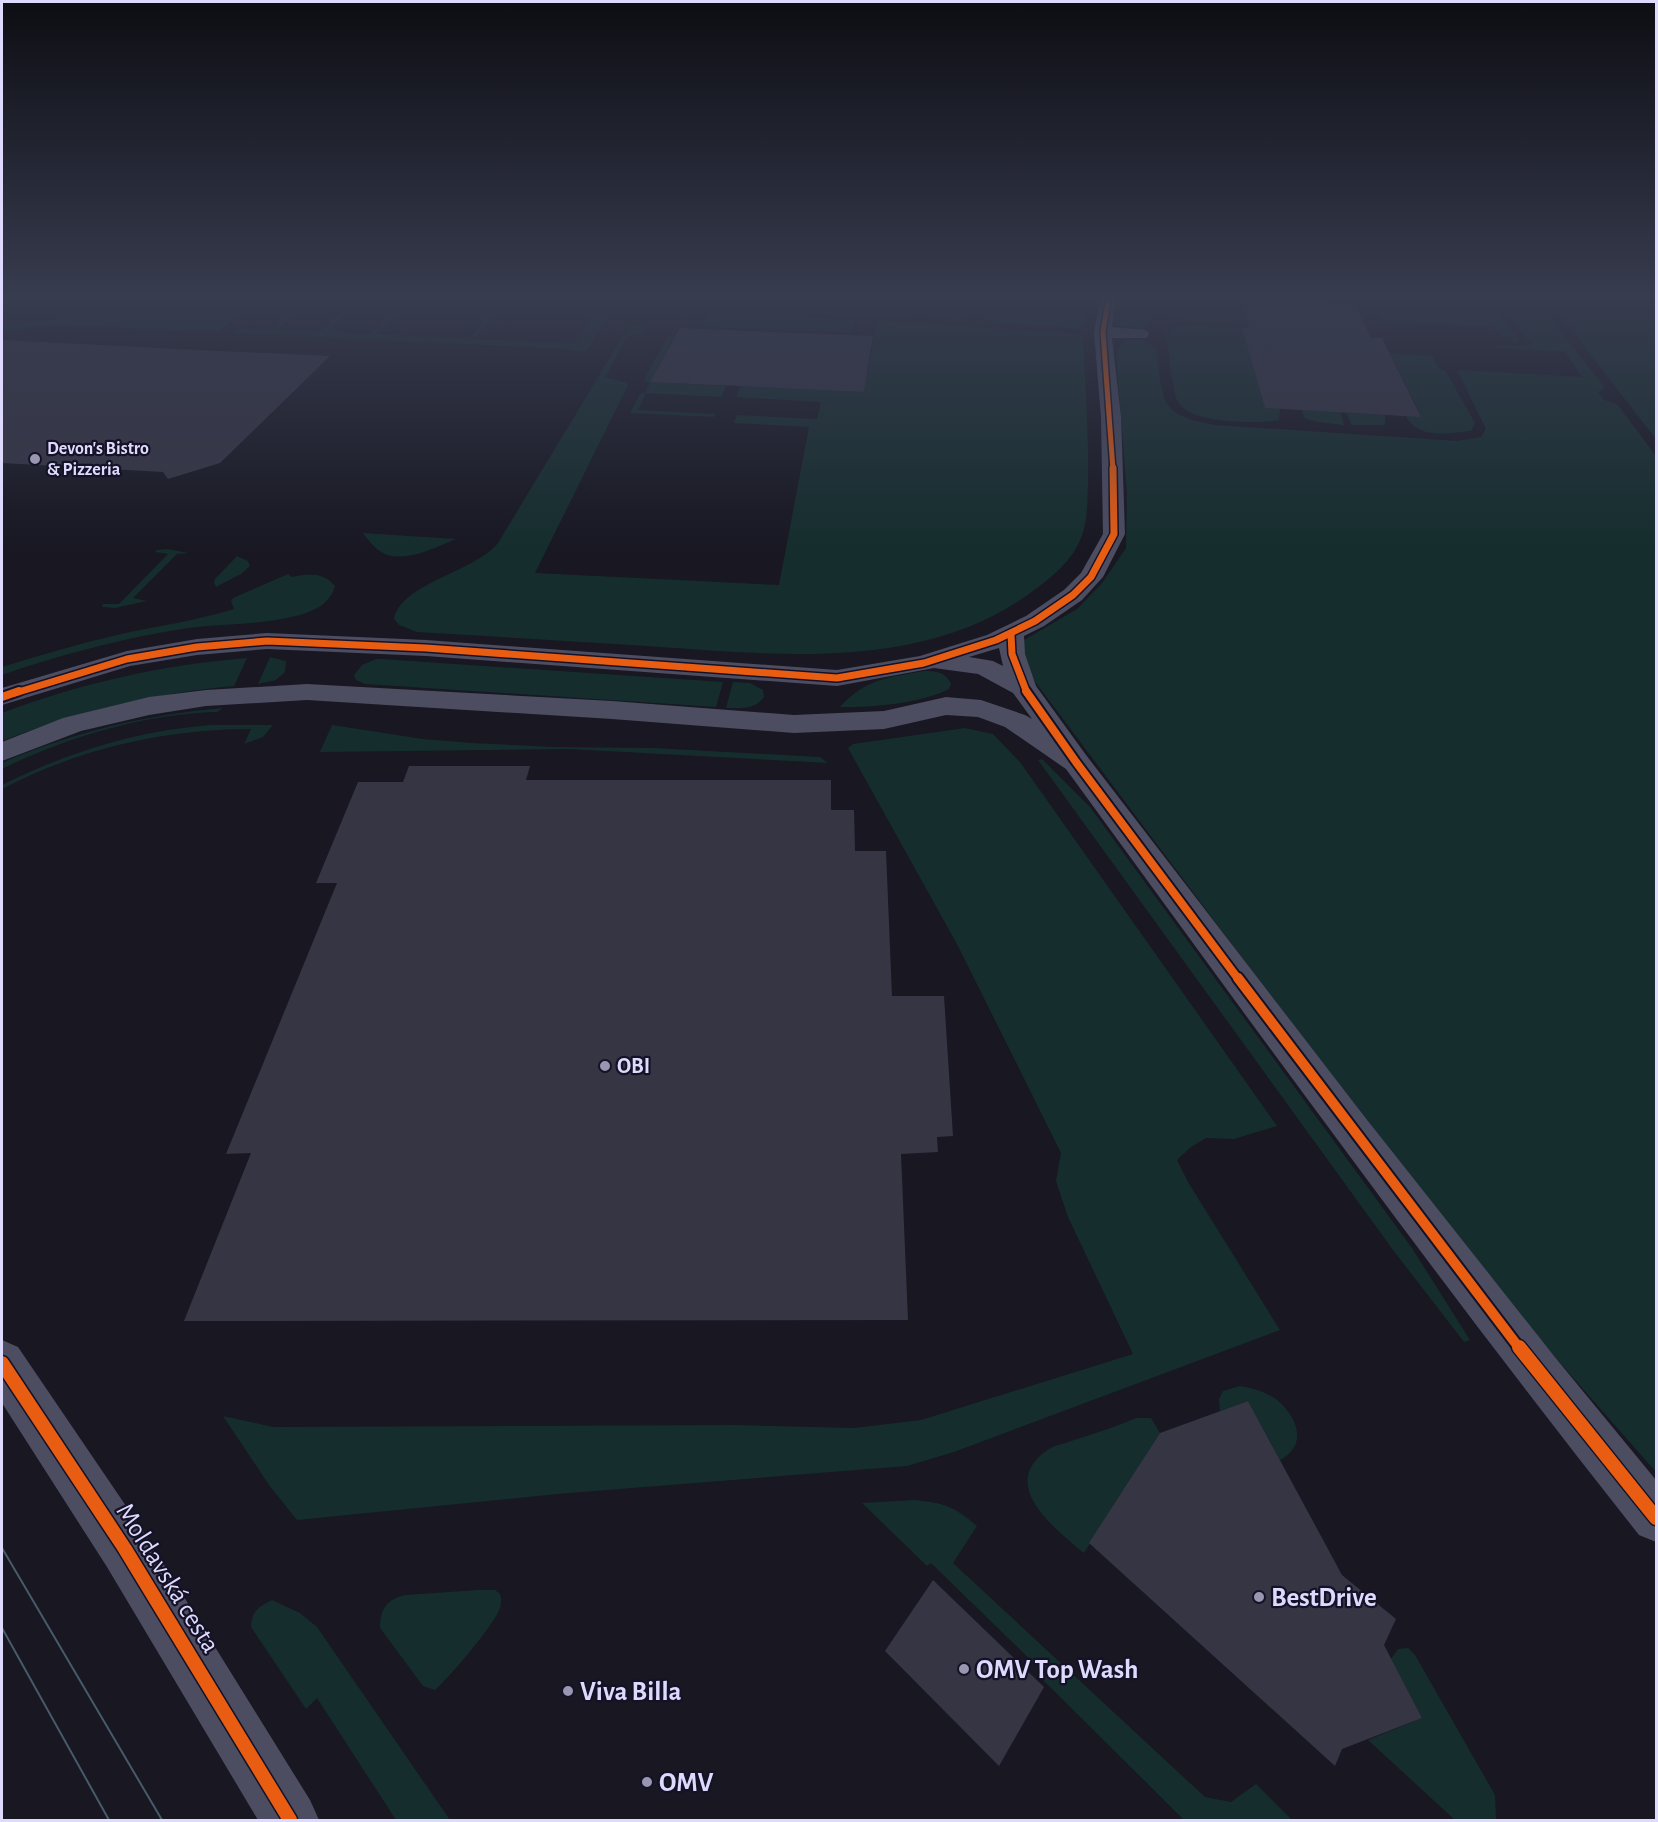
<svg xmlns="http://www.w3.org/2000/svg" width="1658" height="1822" font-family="'Alegreya Sans',sans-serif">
	<rect width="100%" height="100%" fill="#181722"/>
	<!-- green -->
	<g fill="#152d2d">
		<path d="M 198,295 L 264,295 L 218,332 L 56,325 L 2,330 L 2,323 L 85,317 Z"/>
		<path d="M 304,295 L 325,296 L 314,298 L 279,329 L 322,331 L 354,300 L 346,298 L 362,296 L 371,299 L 360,300 L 327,332 L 371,334 L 401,302 L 393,301 L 408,298 L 418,302 L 407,302 L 376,334 L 470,339 L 470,338 L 496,306 L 487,305 L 502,302 L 513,306 L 502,306 L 475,338 L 471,339 L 574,344 L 593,314 L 580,312 C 588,306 597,306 607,308 L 610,315 L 587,350 L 579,352 L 566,349 L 234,333 L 240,328 L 273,329 L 307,298 L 300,296 Z"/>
		<path d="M 764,295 L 878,295 L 901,312 L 914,317 L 698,309 L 686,314 L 675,312 L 681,300 L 677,299 L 683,297 Z"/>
		<path d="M 897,295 L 1010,295 L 1008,303 L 966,302 L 960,321 C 934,319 918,313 897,295 Z"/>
		<path d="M 1059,295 L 1092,295 L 1082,329 L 995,323 L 986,317 Z"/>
		<path d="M 1121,295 L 1149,295 L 1153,321 L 1141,329 L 1118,325 L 1115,321 Z"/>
		<path d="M 1160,295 L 1279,295 L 1281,301 L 1246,299 L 1248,306 L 1244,306 L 1248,321 C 1220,320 1186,329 1163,309 Z"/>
		<path d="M 1369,295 L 1485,295 L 1488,299 L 1477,304 L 1386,300 Z"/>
		<path d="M 1494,295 L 1535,298 L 1605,388 L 1598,392 L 1604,400 L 1617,404 L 1656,456 L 1656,1472 L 1503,1298 L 1234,947 L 1027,671 L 1022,641 L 1077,609 L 1102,583 L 1126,548 L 1127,493 L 1116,355 L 1121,344 C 1136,336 1144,339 1156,349 C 1164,402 1157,415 1216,425 L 1457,441 L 1481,437 L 1486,429 L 1457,370 L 1582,377 L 1565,352 L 1496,348 L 1493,345 L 1529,346 L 1530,343 Z"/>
		<path d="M 1581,299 L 1656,303 L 1656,439 L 1555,309 L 1590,311 Z"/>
		<path d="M 1386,303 L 1493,309 L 1497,311 L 1520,341 L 1514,342 L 1510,337 L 1500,336 L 1493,327 L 1381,321 L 1374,308 L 1378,304 Z"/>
		<path d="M 709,314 L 855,320 L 853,333 L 702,327 Z"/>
		<path d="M 877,321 L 1083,334 C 1085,384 1089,434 1088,484 C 1087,502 1088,521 1081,538 C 1073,560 1051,578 1033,591 C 919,676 763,653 631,645 C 560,641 489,636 417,632 L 399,625 L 394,619 C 401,583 473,573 498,543 L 629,326 L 647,327 L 643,333 L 627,337 L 605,377 L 627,383 L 627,387 L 535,573 L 779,585 L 809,427 L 734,423 L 737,415 L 817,419 L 821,402 L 736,397 L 740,386 L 864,392 Z"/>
		<path d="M 1194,325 L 1242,328 L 1264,405 L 1280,409 L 1279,420 C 1258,424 1190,424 1178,402 C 1173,395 1168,346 1166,334 L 1175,327 Z"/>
		<path d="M 675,335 L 650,382 L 726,386 L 721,397 L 646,393 L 638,410 L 715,414 L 714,417 L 630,413 L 640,394 L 645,393 L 650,383 L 644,380 L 667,337 Z"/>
		<path d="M 1390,353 L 1432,356 L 1439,368 L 1446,372 L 1475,423 L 1471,431 C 1450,433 1418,440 1406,416 L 1420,414 Z"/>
		<path d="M 1301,410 L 1340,412 L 1344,425 L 1317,422 L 1305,418 Z"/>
		<path d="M 1347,413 L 1385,415 L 1385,425 L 1351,425 Z"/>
		<path d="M 363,533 L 456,539 C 436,547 405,564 383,553 C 375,549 368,540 363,533 Z"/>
		<path d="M 168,549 L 189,553 L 177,554 L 133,598 L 147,601 L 115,608 L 102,607 L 103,604 L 119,604 L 168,554 L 155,552 L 156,550 Z"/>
		<path d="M 237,556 L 248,561 L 250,566 L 241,574 L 216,587 L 214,583 L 215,579 Z"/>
		<path d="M 288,574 L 292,577 C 308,573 324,572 335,586 C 331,601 320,608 306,613 C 269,625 227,623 188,628 C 124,638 62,654 2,675 L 2,667 C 40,655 78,644 117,635 C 156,626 195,621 234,609 L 231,601 L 233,598 Z"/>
		<path d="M 270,657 L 286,661 L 285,672 L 276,680 L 258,684 Z"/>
		<path d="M 247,658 L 234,686 C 153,693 77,712 2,741 L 2,713 C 81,683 162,665 247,658 Z"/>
		<path d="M 376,659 L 382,659 L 723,682 L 716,707 L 365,684 L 356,680 L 354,675 L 362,665 Z"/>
		<path d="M 924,671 C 936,671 946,672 951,684 L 949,689 C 922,703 871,708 840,707 C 866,678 888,678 924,671 Z"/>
		<path d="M 733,682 L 750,683 L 763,690 L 764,697 C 755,710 740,708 726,708 Z"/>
		<path d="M 223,708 L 217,712 C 144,714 67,737 2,769 L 2,763 L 4,762 C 77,731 144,715 223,708 Z"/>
		<path d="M 210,725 L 273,725 L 263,737 L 244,744 L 251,729 C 165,729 78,749 2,789 L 2,785 C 68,752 136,731 210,725 Z"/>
		<path d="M 332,725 L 423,739 L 472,743 L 554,747 L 654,748 L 820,757 L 828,763 L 569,749 L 320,752 Z"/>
		<path d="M 965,728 L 993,734 L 1020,762 L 1277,1126 L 1234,1139 L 1206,1138 L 1191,1147 L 1177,1160 L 1188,1182 L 1280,1330 L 954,1452 L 907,1466 L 557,1494 L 297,1520 L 269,1485 L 223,1416 L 273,1427 L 736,1425 L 854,1428 L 921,1420 L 1133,1354 L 1068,1217 L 1056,1181 L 1061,1153 L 958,946 L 848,748 L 853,744 Z"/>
		<path d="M 1042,759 L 1090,807 L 1412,1248 L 1470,1340 L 1464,1342 L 1393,1250 L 1038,760 Z"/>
		<path d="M 1240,1386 C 1252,1388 1266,1392 1276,1399 C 1297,1416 1309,1445 1280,1460 L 1248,1401 L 1220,1411 L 1219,1399 L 1223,1391 Z"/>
		<path d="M 1136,1418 L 1151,1418 L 1160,1433 L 1084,1553 C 1054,1528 996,1484 1049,1449 C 1055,1445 1064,1444 1071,1441 C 1093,1434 1115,1427 1136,1418 Z"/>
		<path d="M 914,1500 C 944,1503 954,1506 977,1526 L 953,1563 L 1205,1797 L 1231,1802 L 1256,1784 L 1292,1820 L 1184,1820 L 1042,1679 L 1045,1674 L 931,1563 L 927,1566 L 862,1503 Z"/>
		<path d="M 478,1590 L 495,1590 L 500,1594 C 501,1599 502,1603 500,1608 C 495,1624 449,1678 435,1690 L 423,1686 L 380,1628 C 380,1609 387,1599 405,1595 Z"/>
		<path d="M 272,1600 L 300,1613 L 317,1627 L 450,1820 L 396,1820 L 317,1698 L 306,1709 L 251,1627 C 251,1612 259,1606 272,1600 Z"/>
		<path d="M 1408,1648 L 1415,1655 L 1495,1795 L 1496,1820 L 1455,1820 L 1368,1740 L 1422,1718 L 1391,1659 L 1398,1649 Z"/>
	</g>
	<!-- building -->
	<g fill="#363544">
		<path d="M 1246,299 L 1355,305 L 1371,338 L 1382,338 L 1421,417 L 1265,408 L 1242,328 L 1249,328 L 1244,306 L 1248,306 Z"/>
		<path d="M 680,328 L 873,336 L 864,392 L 650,382 Z"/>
		<path d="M 2,340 L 197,350 L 330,356 L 220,463 L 168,479 L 163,472 L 2,463 Z"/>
		<path d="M 409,766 L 530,766 L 526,780 L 831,780 L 831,810 L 854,810 L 855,851 L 886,851 L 892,996 L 944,996 L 953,1136 L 937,1137 L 938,1152 L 901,1154 L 908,1320 L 184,1321 L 251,1153 L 226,1154 L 337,883 L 316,883 L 358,782 L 403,782 Z"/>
		<path d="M 1248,1401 L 1342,1575 L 1396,1619 L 1384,1645 L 1422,1718 L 1342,1749 L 1335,1766 L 1089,1543 L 1160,1433 Z"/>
		<path d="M 933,1580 L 1044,1687 L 999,1766 L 885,1651 Z"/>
	</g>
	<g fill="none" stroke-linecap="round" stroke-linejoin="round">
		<!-- minor -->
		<g fill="#4d4d62" fill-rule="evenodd">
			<path d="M 1101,295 L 1117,295 L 1112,327 L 1146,330 L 1149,334 L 1146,338 L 1112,338 L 1121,417 L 1125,534 L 1103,577 L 1082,600 L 1044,626 L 1024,636 L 1025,654 L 1036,686 L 1086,755 L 1364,1116 L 1554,1356 L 1656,1480 L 1656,1542 L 1639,1535 C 1441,1285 1254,1027 1066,769 L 1005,727 L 978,717 L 946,715 L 884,729 L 794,733 L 612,719 L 307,700 L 206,706 L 149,715 L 81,731 L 2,761 L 2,742 L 63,718 L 149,697 L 206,690 L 307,684 L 612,701 L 794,715 L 884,711 L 946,697 L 981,700 L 1025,715 L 1032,719 L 1013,693 L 978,674 L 934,668 L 837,686 L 426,656 L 267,649 L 197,655 L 130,666 L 2,705 L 2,688 L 127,651 L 197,639 L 267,633 L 426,640 L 837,670 L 920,656 L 987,635 L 1026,616 L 1064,590 L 1081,573 L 1103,534 L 1101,417 L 1094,332 ZM 999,648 L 1003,666 L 993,661 L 969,657 Z"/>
			<path d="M 2,1340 L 18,1347 L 143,1531 L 310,1800 L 319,1820 L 258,1820 L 107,1567 L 2,1403 Z"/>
		</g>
		<!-- tram -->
		<g stroke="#465b69" stroke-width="2">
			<path d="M 2,1548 L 162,1820"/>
			<path d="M 2,1628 L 109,1820"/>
		</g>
		<!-- cycleway-far4 casing -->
		<g stroke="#151227" stroke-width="8">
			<path id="cycleway-far4" d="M 1109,295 L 1103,332 L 1113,470"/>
		</g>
		<!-- cycleway-far3 casing -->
		<g stroke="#151227" stroke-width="10">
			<g id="cycleway-far3">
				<path d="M 1011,634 L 1012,654 L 1027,693"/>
				<path d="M 15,693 L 127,659 L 197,647 L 267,641 L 426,648 L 837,678 L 924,663 L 996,640 L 1035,621 L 1073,595 L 1091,577 L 1114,534 L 1113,468"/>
			</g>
		</g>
		<!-- cycleway-far2 casing -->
		<g stroke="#151227" stroke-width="12">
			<g id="cycleway-far2">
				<path d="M 1026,691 L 1076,762 L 1239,980"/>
				<path d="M 2,697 L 19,691"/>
			</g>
		</g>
		<!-- cycleway-far1 casing -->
		<g stroke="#151227" stroke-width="14">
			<path id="cycleway-far1" d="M 1238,978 L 1520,1349"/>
		</g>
		<!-- cycleway casing -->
		<g stroke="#151227" stroke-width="17">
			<g id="cycleway">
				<path d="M 1519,1347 L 1656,1518"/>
				<path d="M 2,1363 L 125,1549 L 290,1820"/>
			</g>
		</g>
		<!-- cycleway-far4 -->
		<use href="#cycleway-far4" stroke="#e95d12" stroke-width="5"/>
		<!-- cycleway-far3 -->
		<use href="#cycleway-far3" stroke="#e95d12" stroke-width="7"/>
		<!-- cycleway-far2 -->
		<use href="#cycleway-far2" stroke="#e95d12" stroke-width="8"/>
		<!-- cycleway-far1 -->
		<use href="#cycleway-far1" stroke="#e95d12" stroke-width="10"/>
		<!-- cycleway -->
		<use href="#cycleway" stroke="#e95d12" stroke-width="14"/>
	</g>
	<!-- sky -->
	<linearGradient id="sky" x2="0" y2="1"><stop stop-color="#0d0d13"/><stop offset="0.54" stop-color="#373c4f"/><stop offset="1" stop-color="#373c4f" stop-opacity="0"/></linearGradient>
	<rect width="1658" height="550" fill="url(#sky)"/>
	<!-- markers -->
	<g fill="#9896b0" stroke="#151227" stroke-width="2">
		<circle cx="35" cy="459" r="6"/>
		<circle cx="605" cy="1066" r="6"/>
		<circle cx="1259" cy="1597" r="6"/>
		<circle cx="964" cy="1669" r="6"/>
		<circle cx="568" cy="1691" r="6"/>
		<circle cx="647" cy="1782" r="6"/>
	</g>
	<g text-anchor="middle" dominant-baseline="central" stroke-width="4.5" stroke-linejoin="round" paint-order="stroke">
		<!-- far-poi labels -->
		<g font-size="18" font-weight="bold" fill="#dddafd" stroke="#151227" text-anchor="start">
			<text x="47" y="449">Devon's Bistro<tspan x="47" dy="21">&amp; Pizzeria</tspan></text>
		</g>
		<!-- poi labels -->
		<g font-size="22" font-weight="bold" fill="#dddafd" stroke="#151227" text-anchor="start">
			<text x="617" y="1066">OBI</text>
		</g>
		<!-- near-street labels -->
		<g font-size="27" fill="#dddafd" stroke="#151227">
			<text transform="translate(168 1578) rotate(58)">Moldavská cesta</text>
		</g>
		<!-- near-poi labels -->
		<g font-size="27" font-weight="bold" fill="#dddafd" stroke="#151227" text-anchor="start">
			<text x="1271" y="1597">BestDrive</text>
			<text x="976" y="1669">OMV Top Wash</text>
			<text x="580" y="1691">Viva Billa</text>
			<text x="659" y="1782">OMV</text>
		</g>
	</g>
	<!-- border -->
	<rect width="1658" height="1822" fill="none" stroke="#dddafd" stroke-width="6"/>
</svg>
